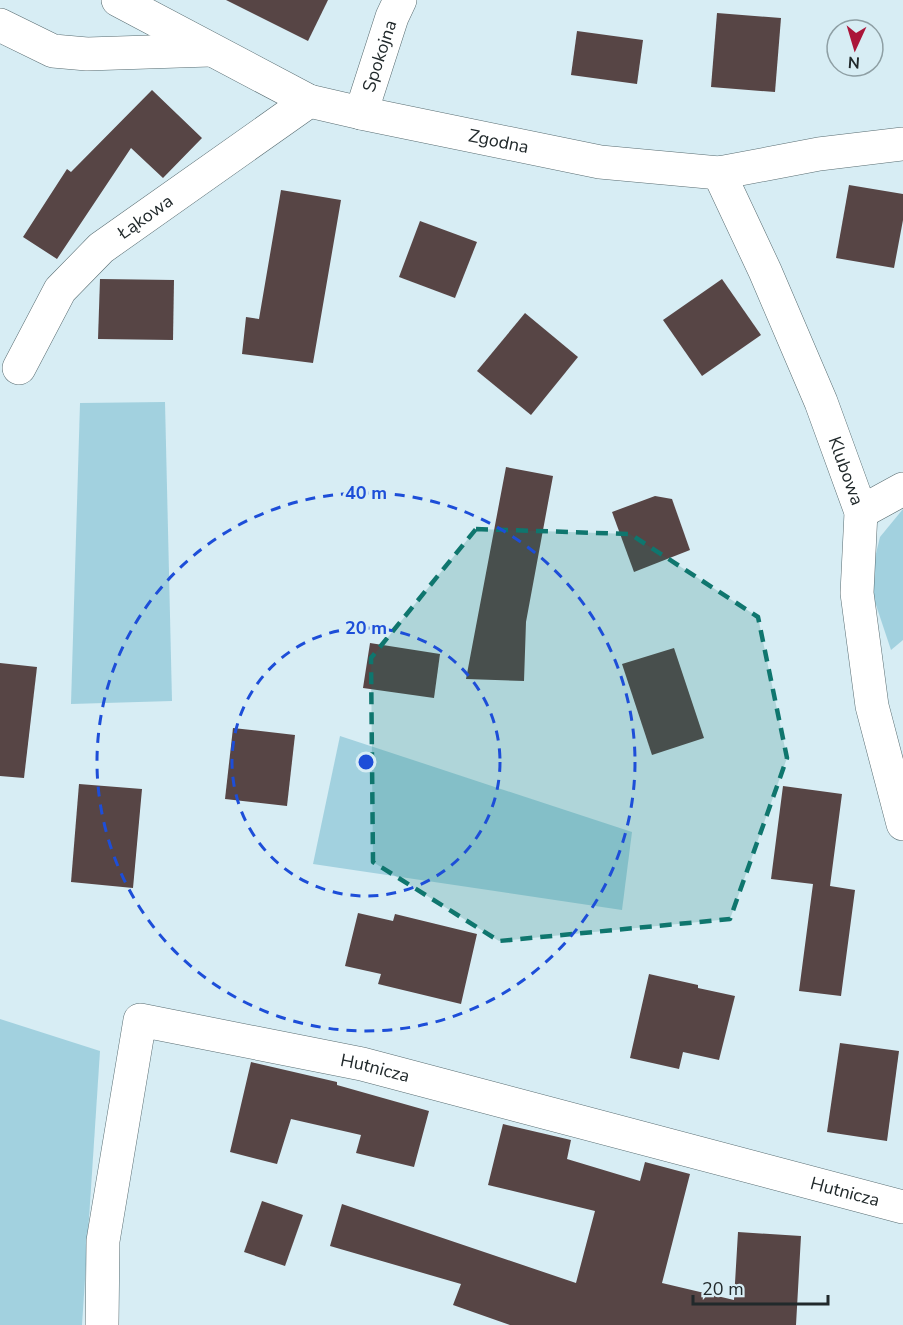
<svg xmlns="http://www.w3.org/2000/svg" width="903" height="1325" font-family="'Nunito Sans',sans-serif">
	<rect width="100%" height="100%" fill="#d7edf4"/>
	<!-- green -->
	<g fill="#a2d1df">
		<path d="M 165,402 L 172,701 L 71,704 L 80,403 Z"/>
		<path d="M 903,509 L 903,640 L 891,650 L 874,599 L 871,574 L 880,537 Z"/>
		<path d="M 340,736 L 632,832 L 622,910 L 313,864 Z"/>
		<path d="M 0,1019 L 100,1051 L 82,1325 L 0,1325 Z"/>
	</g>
	<!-- building -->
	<g fill="#574545">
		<path d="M 226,0 L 328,0 L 308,41 Z"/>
		<path d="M 717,13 L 781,18 L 775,92 L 711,87 Z"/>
		<path d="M 577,31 L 643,40 L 637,84 L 571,75 Z"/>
		<path d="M 152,90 L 202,138 L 163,178 L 131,148 L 57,259 L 23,237 L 67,169 L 71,172 Z"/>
		<path d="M 849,185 L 903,194 L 903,220 L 894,268 L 836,258 Z"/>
		<path d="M 281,190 L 341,200 L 313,363 L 242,354 L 246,317 L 259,319 Z"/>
		<path d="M 420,221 L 477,242 L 455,298 L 399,277 Z"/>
		<path d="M 100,279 L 174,280 L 173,340 L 98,339 Z"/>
		<path d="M 722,279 L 761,335 L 702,376 L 663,320 Z"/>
		<path d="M 525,313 L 578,357 L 531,415 L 477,371 Z"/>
		<path d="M 506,467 L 553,476 L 526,622 L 524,681 L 466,679 Z"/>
		<path d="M 655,496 L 672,499 L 690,550 L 634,572 L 612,512 Z"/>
		<path d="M 370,643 L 440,654 L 434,698 L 363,688 Z"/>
		<path d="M 674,648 L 704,738 L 652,755 L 622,664 Z"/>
		<path d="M 0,663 L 37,667 L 24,778 L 0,776 Z"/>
		<path d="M 233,728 L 295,735 L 287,806 L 225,799 Z"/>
		<path d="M 79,784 L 142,789 L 133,888 L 71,882 Z"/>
		<path d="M 783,786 L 842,794 L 830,886 L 855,890 L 841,996 L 799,991 L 813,884 L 771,879 Z"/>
		<path d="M 358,913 L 393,921 L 395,914 L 477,934 L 461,1004 L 378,984 L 381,974 L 345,966 Z"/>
		<path d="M 649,974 L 698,985 L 698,988 L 735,996 L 719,1060 L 683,1052 L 679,1069 L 630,1058 Z"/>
		<path d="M 840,1043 L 899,1051 L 887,1141 L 827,1132 Z"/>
		<path d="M 251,1062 L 337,1082 L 337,1085 L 429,1111 L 414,1167 L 356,1153 L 361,1135 L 291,1119 L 277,1164 L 230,1152 Z"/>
		<path d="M 503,1124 L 571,1140 L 567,1159 L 640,1181 L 645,1162 L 690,1174 L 662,1283 L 734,1300 L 738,1232 L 801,1236 L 796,1325 L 510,1325 L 453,1305 L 461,1284 L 330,1246 L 342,1204 L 576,1283 L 595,1211 L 488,1185 Z"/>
		<path d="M 262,1201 L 303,1215 L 285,1266 L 244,1252 Z"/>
	</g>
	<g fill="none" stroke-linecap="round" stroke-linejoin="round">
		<!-- minor casing -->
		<g stroke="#586c71" stroke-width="34">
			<g id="minor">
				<path id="s1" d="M 118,0 L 309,101 L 361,113 L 600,162 L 719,173 L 819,154 L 903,144"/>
				<path d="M 0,25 L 53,51 L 87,54 L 210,50"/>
				<path id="s2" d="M 361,113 L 392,17 L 400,0"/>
				<path id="s3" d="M 719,173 L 765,271 L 821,402 L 861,512 L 857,593 L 872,706 L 903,824"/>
				<path id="s4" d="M 19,368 L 60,290 L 101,248 L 309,101"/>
				<path d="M 861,512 L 903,489"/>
				<path id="s5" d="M 102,1325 L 103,1241 L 140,1020 L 362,1064 L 903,1207"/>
			</g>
		</g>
		<!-- minor -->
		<use href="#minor" stroke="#fff" stroke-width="33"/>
	</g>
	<!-- marked area -->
	<path fill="#0f766e" fill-opacity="0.2" stroke="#0f766e" stroke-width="4.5" stroke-dasharray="12 8" stroke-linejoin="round" d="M 476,529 L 630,534 L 758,617 L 787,758 L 730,919 L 499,941 L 373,862 L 371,658 Z"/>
	<!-- distance rings -->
	<g fill="none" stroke="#1d4ed8" stroke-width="3" stroke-dasharray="10 8">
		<circle cx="366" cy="762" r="134"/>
		<circle cx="366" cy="762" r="269"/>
	</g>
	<g text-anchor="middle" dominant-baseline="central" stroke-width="6" stroke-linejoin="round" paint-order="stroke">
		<!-- street labels -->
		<g font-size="18" fill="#21292b" stroke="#d7edf4">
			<text stroke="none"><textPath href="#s2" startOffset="60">Spokojna</textPath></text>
			<text stroke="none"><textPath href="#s1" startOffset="410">Zgodna</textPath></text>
			<text stroke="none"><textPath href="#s4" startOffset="201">Łąkowa</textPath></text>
			<text stroke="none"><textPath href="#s3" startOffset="324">Klubowa</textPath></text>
			<text stroke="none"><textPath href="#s5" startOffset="548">Hutnicza</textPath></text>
			<text stroke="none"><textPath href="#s5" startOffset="1034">Hutnicza</textPath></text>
		</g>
	</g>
	<circle cx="366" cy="762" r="9" fill="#1d4ed8" stroke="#d7edf4" stroke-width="3"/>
	<g font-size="18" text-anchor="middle" font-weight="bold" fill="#1d4ed8" stroke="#d7edf4" stroke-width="6" stroke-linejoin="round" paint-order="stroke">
		<text x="366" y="499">40 m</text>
		<text x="366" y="634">20 m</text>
	</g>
	<!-- north arrow -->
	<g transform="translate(855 48) rotate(184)"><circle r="28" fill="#d7edf4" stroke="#8e9fa4" stroke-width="1.5"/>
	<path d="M0-4.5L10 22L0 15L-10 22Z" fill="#ab1539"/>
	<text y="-9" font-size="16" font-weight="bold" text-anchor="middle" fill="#21292b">N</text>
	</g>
	<!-- scale -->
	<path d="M693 1295v9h135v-9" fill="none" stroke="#21292b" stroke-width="3"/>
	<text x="702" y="1295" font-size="18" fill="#21292b" stroke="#d7edf4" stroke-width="4.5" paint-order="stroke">20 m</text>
</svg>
